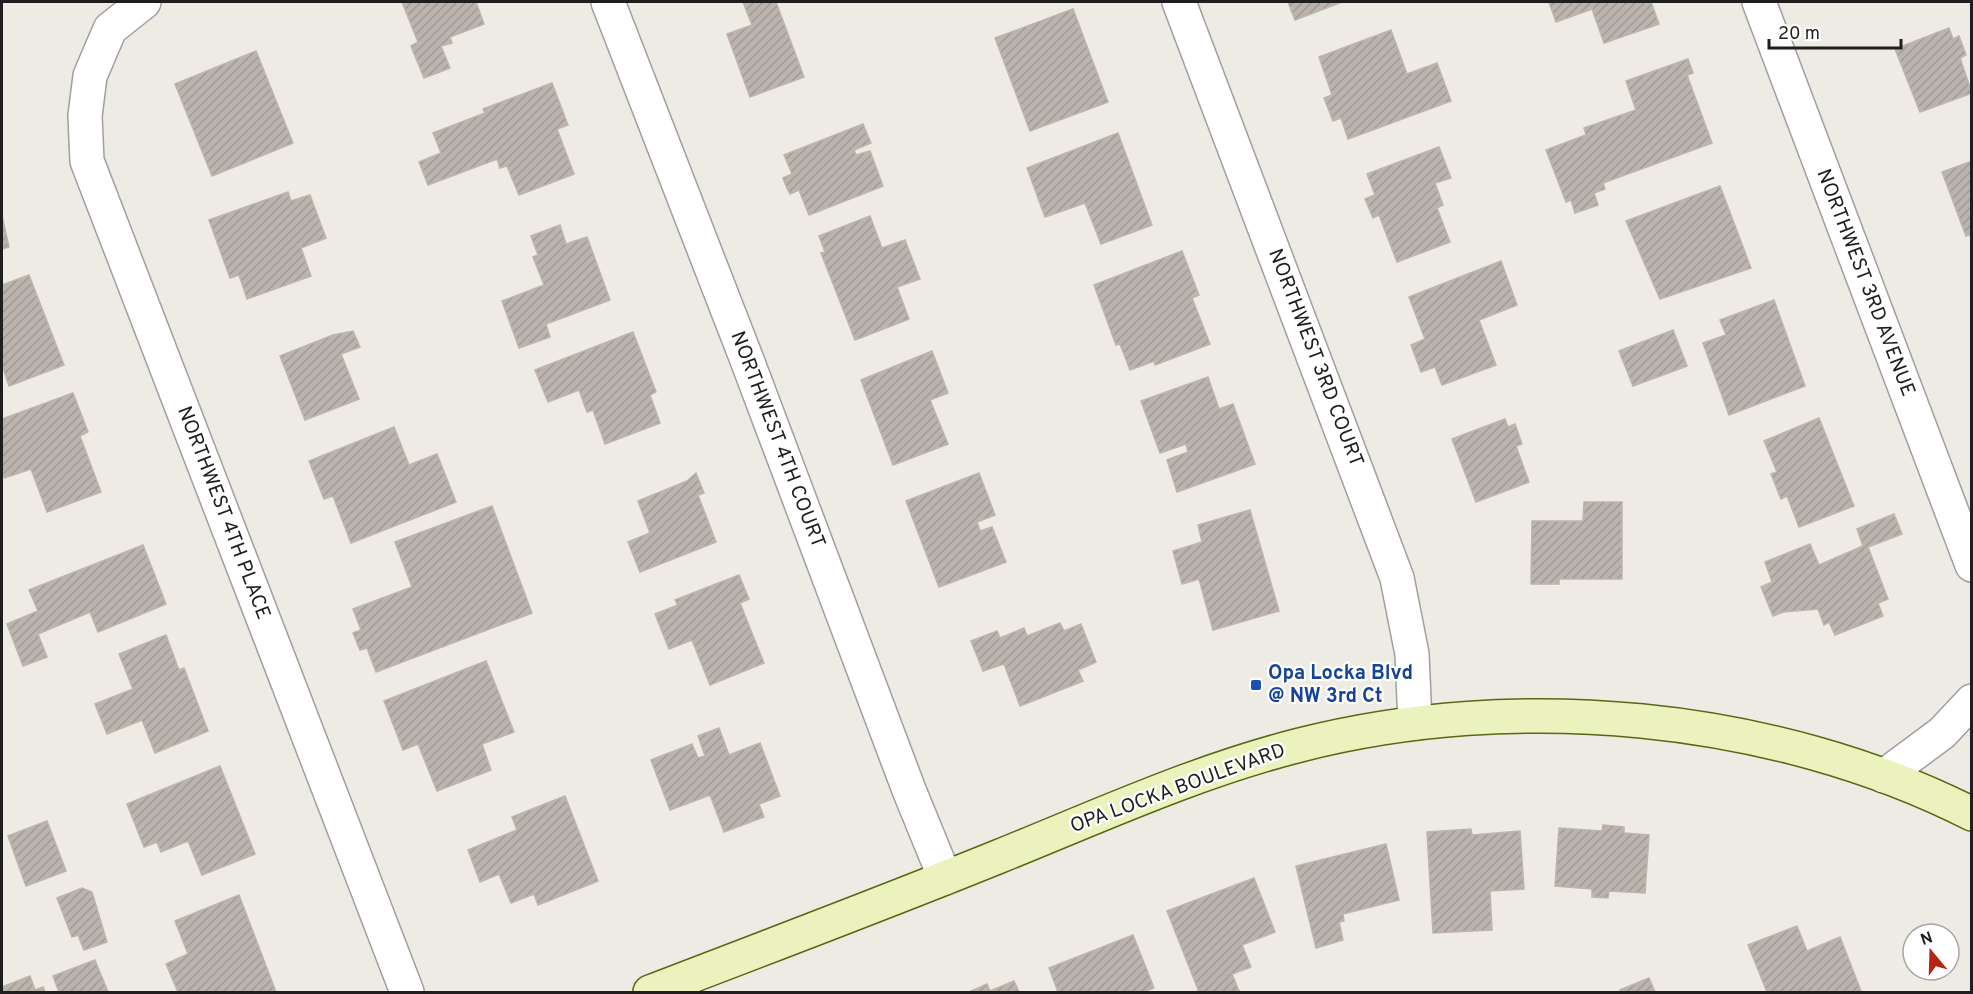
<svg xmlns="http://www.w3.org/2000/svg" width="1973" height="994" font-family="Overpass,sans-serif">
	<defs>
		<pattern id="building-hatch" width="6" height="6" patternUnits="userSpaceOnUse" patternTransform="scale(1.5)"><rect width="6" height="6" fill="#bbb4ae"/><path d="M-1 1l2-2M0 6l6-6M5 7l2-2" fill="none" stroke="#a09a95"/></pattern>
	</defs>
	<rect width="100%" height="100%" fill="#eeebe5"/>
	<!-- building -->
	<g fill="url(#building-hatch)" stroke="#beb4a9" stroke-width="1.5">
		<path d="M 402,2 L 476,2 L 484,24 L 450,37 L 452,43 L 441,46 L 450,68 L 424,78 L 411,46 L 418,42 Z"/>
		<path d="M 743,2 L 776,2 L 804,77 L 750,97 L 727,34 L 752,25 Z"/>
		<path d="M 1288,2 L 1342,2 L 1295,20 Z"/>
		<path d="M 1549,2 L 1651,2 L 1659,24 L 1604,43 L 1592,9 L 1556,22 Z"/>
		<path d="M 1073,9 L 1108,102 L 1030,131 L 995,38 Z"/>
		<path d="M 1949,28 L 1953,39 L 1959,36 L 1966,55 L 1960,58 L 1972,93 L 1920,112 L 1895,49 Z"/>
		<path d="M 1391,30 L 1407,74 L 1437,63 L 1451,101 L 1348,139 L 1341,118 L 1333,121 L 1324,98 L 1332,95 L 1319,57 Z"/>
		<path d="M 256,51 L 293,143 L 212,176 L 175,84 Z"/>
		<path d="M 1688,59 L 1693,73 L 1687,75 L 1712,143 L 1603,183 L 1605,189 L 1594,193 L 1598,205 L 1575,213 L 1571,200 L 1566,202 L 1546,150 L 1586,135 L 1584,128 L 1636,110 L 1626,81 Z"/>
		<path d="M 552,83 L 568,125 L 557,129 L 574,174 L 519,195 L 507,166 L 500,168 L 497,159 L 428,185 L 419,162 L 441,153 L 433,133 L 485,113 L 483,109 Z"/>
		<path d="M 863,124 L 871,143 L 854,150 L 856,155 L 870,151 L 883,186 L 809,215 L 799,190 L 790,194 L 786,186 L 783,178 L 792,174 L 784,155 Z"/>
		<path d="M 1118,133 L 1152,225 L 1101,244 L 1085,203 L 1045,217 L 1027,168 Z"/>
		<path d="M 1439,147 L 1451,178 L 1435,183 L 1443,205 L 1437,208 L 1450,242 L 1397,262 L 1379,215 L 1373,218 L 1365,199 L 1375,195 L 1367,174 Z"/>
		<path d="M 1972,161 L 1972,234 L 1966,236 L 1942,172 Z"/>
		<path d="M 1720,186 L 1751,268 L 1660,299 L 1626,221 Z"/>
		<path d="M 288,192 L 291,201 L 310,195 L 326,238 L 301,248 L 311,276 L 247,299 L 239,275 L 230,278 L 209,220 Z"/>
		<path d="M 2,216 L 9,247 L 2,249 Z"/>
		<path d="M 870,216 L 882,248 L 905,240 L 920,279 L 897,287 L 909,319 L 855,340 L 821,253 L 825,252 L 819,236 Z"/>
		<path d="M 560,225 L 566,244 L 587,237 L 610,300 L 546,324 L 550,337 L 519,348 L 502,301 L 544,285 L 533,257 L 538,255 L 531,236 Z"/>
		<path d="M 1182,251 L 1199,295 L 1192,298 L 1210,344 L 1155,365 L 1154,361 L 1130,370 L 1120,344 L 1116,345 L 1094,285 Z"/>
		<path d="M 1501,261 L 1517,305 L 1479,320 L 1496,365 L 1442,385 L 1435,367 L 1421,372 L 1411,345 L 1425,339 L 1409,297 Z"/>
		<path d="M 29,275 L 64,365 L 9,386 L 2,365 L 2,285 Z"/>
		<path d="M 1774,300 L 1805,386 L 1729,415 L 1703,343 L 1726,335 L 1720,320 Z"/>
		<path d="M 1673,330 L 1687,366 L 1633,386 L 1619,351 Z"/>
		<path d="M 353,331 L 360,347 L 341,354 L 359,399 L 305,420 L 280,356 L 333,335 Z"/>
		<path d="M 633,332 L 656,392 L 650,395 L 660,423 L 605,444 L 593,410 L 587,412 L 579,390 L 548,402 L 535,370 Z"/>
		<path d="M 932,351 L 948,393 L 930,400 L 948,444 L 893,465 L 861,380 Z"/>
		<path d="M 1208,377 L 1219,409 L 1233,404 L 1255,464 L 1177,492 L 1167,460 L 1188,452 L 1186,444 L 1160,453 L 1141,401 Z"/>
		<path d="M 73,393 L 88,432 L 80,436 L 101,492 L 47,512 L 31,469 L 4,478 L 2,471 L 2,419 Z"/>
		<path d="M 1819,418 L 1854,506 L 1799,527 L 1787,496 L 1781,499 L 1771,474 L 1777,472 L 1764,441 Z"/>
		<path d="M 1505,419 L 1508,427 L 1515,424 L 1522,444 L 1516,446 L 1529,482 L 1476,502 L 1452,439 Z"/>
		<path d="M 394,427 L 409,465 L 437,454 L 456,502 L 351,543 L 333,496 L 324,499 L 309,461 Z"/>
		<path d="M 696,473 L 704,493 L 698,495 L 716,542 L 640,572 L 628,542 L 650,533 L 638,501 L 687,481 Z"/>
		<path d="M 979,473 L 995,515 L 977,522 L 980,531 L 992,527 L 1006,562 L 939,587 L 906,501 Z"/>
		<path d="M 1584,502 L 1622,502 L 1622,579 L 1559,579 L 1559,584 L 1531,584 L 1532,521 L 1583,521 Z"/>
		<path d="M 492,506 L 532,613 L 376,672 L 367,648 L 360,650 L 353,633 L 361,630 L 353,609 L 412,587 L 395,542 Z"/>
		<path d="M 1250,510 L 1279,611 L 1213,630 L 1199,579 L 1182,584 L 1173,551 L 1202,542 L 1198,525 Z"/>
		<path d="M 1894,514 L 1902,534 L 1868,547 L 1888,599 L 1878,603 L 1883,616 L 1835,635 L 1829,622 L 1824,625 L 1818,609 L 1783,612 L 1773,616 L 1761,587 L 1772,582 L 1765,562 L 1810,544 L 1819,565 L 1863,546 L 1857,529 Z"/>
		<path d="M 143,545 L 166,604 L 98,632 L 90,612 L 38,634 L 47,657 L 23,666 L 7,624 L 38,611 L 29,590 Z"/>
		<path d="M 739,575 L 749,599 L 740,603 L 764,663 L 710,685 L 692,640 L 669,649 L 655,614 L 678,605 L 675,600 Z"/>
		<path d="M 1060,623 L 1064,631 L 1081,624 L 1096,662 L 1078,670 L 1083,681 L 1020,706 L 1004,664 L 983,671 L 971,641 L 997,631 L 1000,638 L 1024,628 L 1027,636 Z"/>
		<path d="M 166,635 L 179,670 L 184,668 L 208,731 L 155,753 L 142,720 L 107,734 L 95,704 L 133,689 L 119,654 Z"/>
		<path d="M 486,661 L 514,732 L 482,744 L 491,770 L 437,791 L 418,744 L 403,750 L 384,701 Z"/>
		<path d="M 719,728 L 729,755 L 760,743 L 780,796 L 759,804 L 764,817 L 724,832 L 710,795 L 670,810 L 651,760 L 692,744 L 698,758 L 705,756 L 698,736 Z"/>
		<path d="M 220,766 L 255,854 L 202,875 L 188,841 L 161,852 L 157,842 L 144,847 L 127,804 Z"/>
		<path d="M 565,796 L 598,881 L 538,905 L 534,894 L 511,903 L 499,874 L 480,882 L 468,850 L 517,830 L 512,817 Z"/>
		<path d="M 47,821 L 66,871 L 26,886 L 8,836 Z"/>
		<path d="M 1603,825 L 1624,827 L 1624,833 L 1649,835 L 1645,893 L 1609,891 L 1608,898 L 1592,897 L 1592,889 L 1555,886 L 1559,828 L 1602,831 Z"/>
		<path d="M 1471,829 L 1472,835 L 1520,831 L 1524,889 L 1490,891 L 1492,930 L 1433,933 L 1427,832 Z"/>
		<path d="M 1386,844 L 1399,900 L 1343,914 L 1344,921 L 1339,922 L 1343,940 L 1316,948 L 1296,866 Z"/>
		<path d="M 1254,878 L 1275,932 L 1242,945 L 1251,967 L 1232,974 L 1239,991 L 1199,992 L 1167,911 Z"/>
		<path d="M 82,888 L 92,892 L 107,942 L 84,950 L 78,935 L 72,937 L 57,898 Z"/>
		<path d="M 239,895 L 276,992 L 178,992 L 166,964 L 188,954 L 175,921 Z"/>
		<path d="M 1797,926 L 1807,951 L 1840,937 L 1861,991 L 1767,992 L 1748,945 Z"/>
		<path d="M 1133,935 L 1154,988 L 1142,992 L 1058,992 L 1049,968 Z"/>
		<path d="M 95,960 L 108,992 L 59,992 L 53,976 Z"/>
		<path d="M 30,976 L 35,990 L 43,987 L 45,992 L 2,992 L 2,987 Z"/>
		<path d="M 1649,978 L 1655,992 L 1621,992 L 1620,990 Z"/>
		<path d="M 1014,981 L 1019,992 L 969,992 L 987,984 L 990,991 Z"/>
	</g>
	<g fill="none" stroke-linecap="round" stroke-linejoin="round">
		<!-- minor casing -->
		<g stroke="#9f9f9f" stroke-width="36">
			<g id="minor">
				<path d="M 144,2 L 110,29 L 90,76 L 85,116 L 87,161 L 407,992"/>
				<path d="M 608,2 L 747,360 L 909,790 L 945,878"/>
				<path d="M 1179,2 L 1397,578 L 1412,654 L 1415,723"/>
				<path d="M 1759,2 L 1972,565"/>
				<path d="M 1884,776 L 1942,733 L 1972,701"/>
			</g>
		</g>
		<!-- secondary casing -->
		<g stroke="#576811" stroke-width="36">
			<path id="secondary" d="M 650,992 C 767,947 884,903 1000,856 C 1099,816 1197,771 1300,745 C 1515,690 1773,713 1972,814"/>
		</g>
		<!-- minor -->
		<use href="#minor" stroke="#fff" stroke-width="33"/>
		<!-- secondary -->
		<use href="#secondary" stroke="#ebf2be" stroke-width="33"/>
	</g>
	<!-- markers -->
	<rect fill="#1a4fb4" stroke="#fff" stroke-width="2" x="1250" y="679" width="12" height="12" rx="3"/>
	<g text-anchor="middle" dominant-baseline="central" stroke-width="4.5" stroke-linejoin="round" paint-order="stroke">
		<!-- street labels -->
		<g font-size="20" fill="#1e1e1e" stroke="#fff">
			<text transform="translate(1865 283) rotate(69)">NORTHWEST 3RD AVENUE</text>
			<text transform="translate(1315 358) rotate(69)">NORTHWEST 3RD COURT</text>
			<text transform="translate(777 440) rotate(69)">NORTHWEST 4TH COURT</text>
			<text transform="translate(223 513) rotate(69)">NORTHWEST 4TH PLACE</text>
			<text transform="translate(1178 789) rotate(-20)">OPA LOCKA BOULEVARD</text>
		</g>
		<!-- transit labels -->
		<g font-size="20" font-weight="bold" fill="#164399" stroke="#fff" text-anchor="start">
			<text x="1268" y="674">Opa Locka Blvd<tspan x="1268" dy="23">@ NW 3rd Ct</tspan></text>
		</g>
	</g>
	<!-- border -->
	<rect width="1973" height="994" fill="none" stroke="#1e1e1e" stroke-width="6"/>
	<!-- north arrow -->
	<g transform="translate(1931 952) rotate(341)"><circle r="28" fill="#ffffff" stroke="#a5a5a5" stroke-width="1.5"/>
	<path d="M0-4.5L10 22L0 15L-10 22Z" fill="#b52416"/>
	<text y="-9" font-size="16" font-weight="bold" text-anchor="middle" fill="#1e1e1e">N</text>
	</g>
	<!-- scale -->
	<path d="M1769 39v9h132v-9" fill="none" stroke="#1e1e1e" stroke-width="3"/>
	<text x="1778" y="39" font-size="18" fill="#1e1e1e" stroke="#ffffff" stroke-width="4.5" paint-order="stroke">20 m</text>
</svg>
